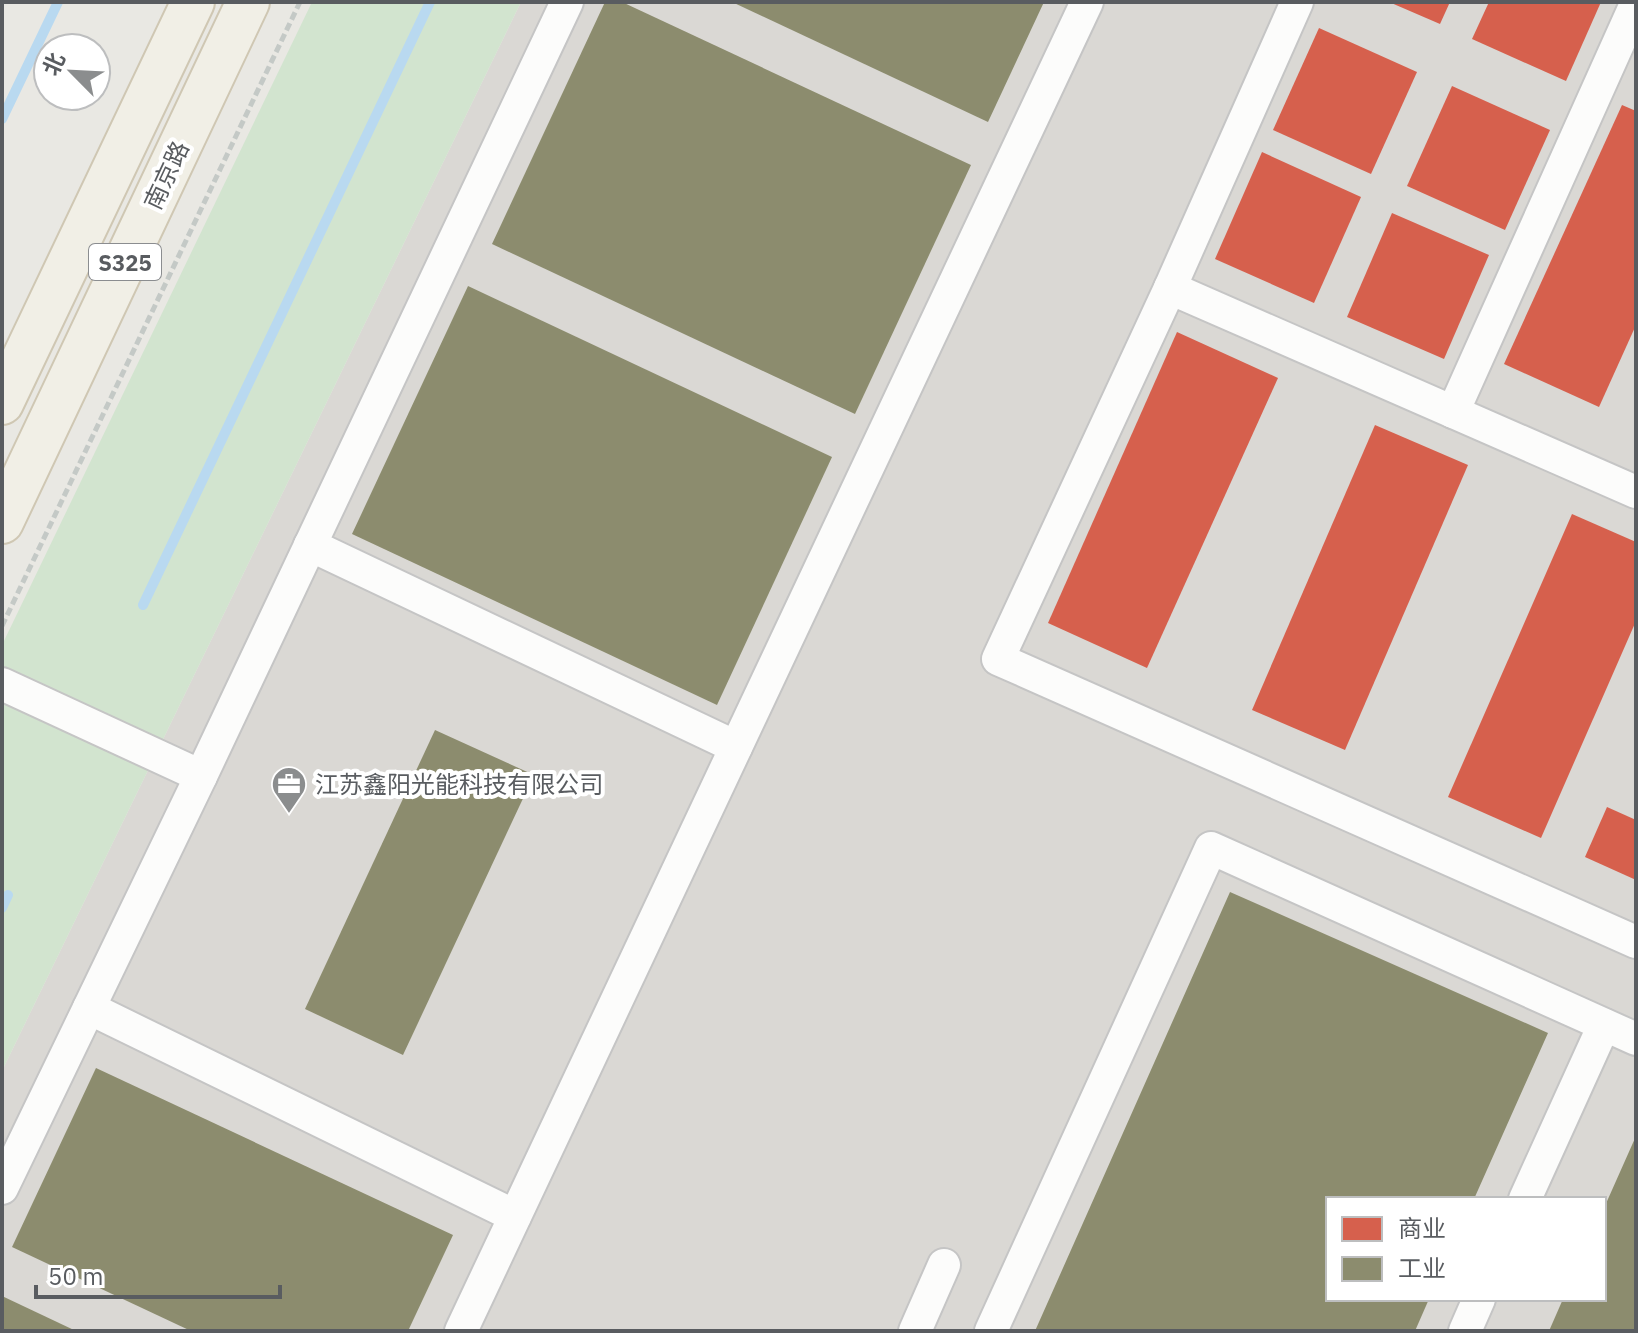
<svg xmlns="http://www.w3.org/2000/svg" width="1638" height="1333" font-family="'IBM Plex Sans','Noto Sans SC',sans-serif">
	<rect width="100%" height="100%" fill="#e9e8e3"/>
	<!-- industrial -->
	<path fill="#dad8d4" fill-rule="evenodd" d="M 521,2 L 1636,2 L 1636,1331 L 2,1331 L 2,1071 ZM 1328,1199 L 1604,1199 L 1604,1299 L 1328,1299 Z"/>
	<!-- green -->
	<path fill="#d2e4cf" d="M 312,2 L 521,2 L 2,1071 L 2,645 Z"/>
	<!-- shops -->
	<g fill="#d6604d">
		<path d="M 1389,2 L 1450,2 L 1440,24 Z"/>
		<path d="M 1489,2 L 1601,2 L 1566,81 L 1472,39 Z"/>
		<path d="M 1319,28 L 1417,72 L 1371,174 L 1273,130 Z"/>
		<path d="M 1452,86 L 1550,130 L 1505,230 L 1407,186 Z"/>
		<path d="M 1622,105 L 1636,111 L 1636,325 L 1599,407 L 1504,364 Z"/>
		<path d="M 1262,152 L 1361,197 L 1314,303 L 1215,259 Z"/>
		<path d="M 1392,213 L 1489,255 L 1444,359 L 1347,317 Z"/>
		<path d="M 1177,332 L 1278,378 L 1147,668 L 1048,623 Z"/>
		<path d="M 1375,425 L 1468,465 L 1345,750 L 1252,710 Z"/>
		<path d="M 1572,514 L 1636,542 L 1636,621 L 1541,838 L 1448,797 Z"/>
		<path d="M 1607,807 L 1636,820 L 1636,880 L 1585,857 Z"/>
	</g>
	<!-- industry -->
	<g fill="#8c8c6e">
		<path d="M 605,2 L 622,2 L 971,165 L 855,414 L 492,244 Z"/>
		<path d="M 732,2 L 1044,2 L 988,122 Z"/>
		<path d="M 468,286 L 832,457 L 717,705 L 352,534 Z"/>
		<path d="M 435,730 L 534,775 L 403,1055 L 305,1009 Z"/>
		<path d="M 1230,892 L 1548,1033 L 1474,1199 L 1328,1199 L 1328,1299 L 1429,1299 L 1415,1331 L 1035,1331 Z"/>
		<path d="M 96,1068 L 453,1235 L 408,1331 L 191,1331 L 12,1247 Z"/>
		<path d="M 1636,1136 L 1636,1331 L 1549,1331 L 1563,1299 L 1604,1299 L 1604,1208 Z"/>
		<path d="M 2,1296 L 76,1331 L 2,1331 Z"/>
	</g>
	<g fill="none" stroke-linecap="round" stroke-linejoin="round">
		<!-- stream -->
		<g stroke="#b9d9f0" stroke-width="10">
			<path d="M 2,119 L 58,2"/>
			<path d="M 143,605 L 430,2"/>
			<path d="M 2,908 L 8,895"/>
		</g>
		<!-- minor casing -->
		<g stroke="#c5c5c5" stroke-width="36">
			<g id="minor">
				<path d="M 1297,2 L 1170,288 L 998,659 L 1636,942"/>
				<path d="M 1170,288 L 1636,492"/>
				<path d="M 1453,412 L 1636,4"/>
				<path d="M 310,545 L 736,747"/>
				<path d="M 2,684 L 201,776"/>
				<path d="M 89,1008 L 515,1216"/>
				<path d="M 2,1188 L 201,776 L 567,2"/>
				<path d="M 1525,1199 L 1604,1025"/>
				<path d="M 461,1331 L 1087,2"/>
				<path d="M 915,1331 L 944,1265"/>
				<path d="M 991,1331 L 1211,848 L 1636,1039"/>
				<path d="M 1465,1331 L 1479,1299"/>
			</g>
		</g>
		<!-- major casing -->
		<g stroke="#cfc7b3" stroke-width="46">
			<g id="major">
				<path d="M 2,403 L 193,2"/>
				<path d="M 2,522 L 248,2"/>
			</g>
		</g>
		<!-- path -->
		<path stroke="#c4c9c6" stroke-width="5" stroke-dasharray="8 4" stroke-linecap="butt" d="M 2,626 L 300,2"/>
		<!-- minor -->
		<use href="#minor" stroke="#fcfcfb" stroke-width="32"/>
		<!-- major -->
		<use href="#major" stroke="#f1efe6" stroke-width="42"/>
	</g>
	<!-- icons -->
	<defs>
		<g id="office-pin" transform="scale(1.8)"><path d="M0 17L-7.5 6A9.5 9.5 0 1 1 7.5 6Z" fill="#8b8d8e" stroke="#fff"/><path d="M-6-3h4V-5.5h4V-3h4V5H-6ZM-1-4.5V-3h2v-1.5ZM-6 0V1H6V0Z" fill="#fff"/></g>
	</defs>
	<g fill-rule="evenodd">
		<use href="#office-pin" x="289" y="784"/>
	</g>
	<g text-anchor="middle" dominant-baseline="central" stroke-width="8" stroke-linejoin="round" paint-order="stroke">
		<!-- shield labels -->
		<rect fill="#fff" stroke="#8b8d90" stroke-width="2" x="89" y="244" width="72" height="36" rx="6"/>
		<g font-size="22" font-weight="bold" fill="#595c60">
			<text x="125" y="262">S325</text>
		</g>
		<!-- street labels -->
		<g font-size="24" fill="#595c60" stroke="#fff">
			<text transform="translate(166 175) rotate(-65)">南京路</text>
		</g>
		<!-- poi labels -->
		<g font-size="24" fill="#595c60" stroke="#fff" text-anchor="start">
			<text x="315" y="784">江苏鑫阳光能科技有限公司</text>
		</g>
	</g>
	<!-- border -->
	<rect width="1638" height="1333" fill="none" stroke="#595c60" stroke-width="8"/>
	<!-- legend -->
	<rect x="1326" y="1197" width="280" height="104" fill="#ffffff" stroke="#bdbebf" stroke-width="2"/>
	<rect x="1342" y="1217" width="40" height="24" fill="#d6604d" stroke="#bdbebf" stroke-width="2"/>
	<text x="1398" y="1237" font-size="24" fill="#595c60">商业</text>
	<rect x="1342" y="1257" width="40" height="24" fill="#8c8c6e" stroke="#bdbebf" stroke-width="2"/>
	<text x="1398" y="1277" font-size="24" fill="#595c60">工业</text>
	<!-- north arrow -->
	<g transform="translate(72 72) rotate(294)"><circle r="38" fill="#ffffff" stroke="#bdbebf" stroke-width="2"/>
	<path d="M0-6L14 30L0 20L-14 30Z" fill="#8b8d8e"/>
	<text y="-12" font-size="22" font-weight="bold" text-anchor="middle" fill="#595c60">北</text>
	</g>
	<!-- scale -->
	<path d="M36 1285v12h244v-12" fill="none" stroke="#595c60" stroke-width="4"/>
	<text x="48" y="1285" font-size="24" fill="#595c60" stroke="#ffffff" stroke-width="6" paint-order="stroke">50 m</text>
</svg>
